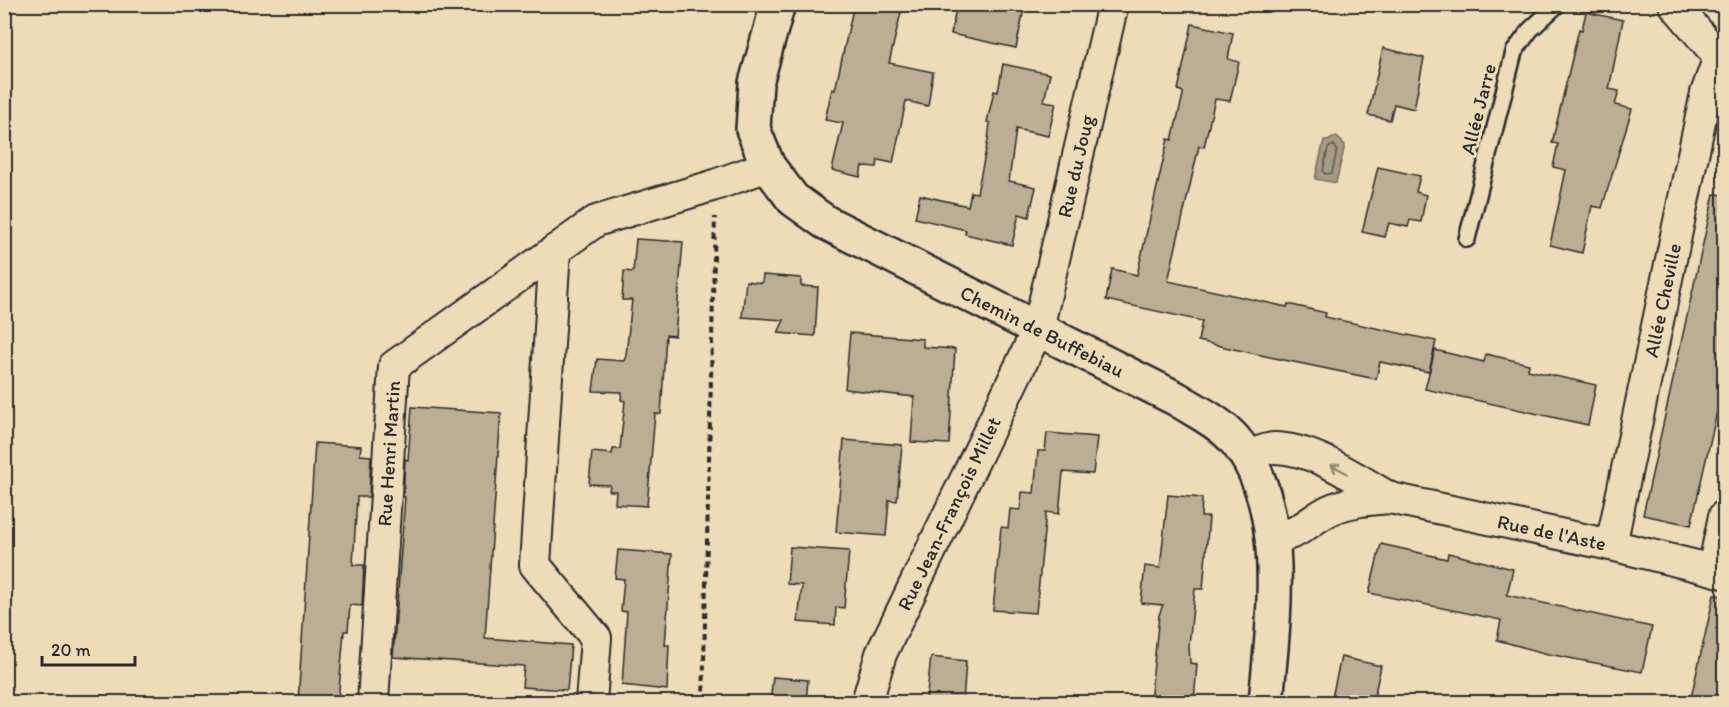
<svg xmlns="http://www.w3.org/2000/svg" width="1729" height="707" font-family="Itim,sans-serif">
	<rect width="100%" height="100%" fill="#eedcb9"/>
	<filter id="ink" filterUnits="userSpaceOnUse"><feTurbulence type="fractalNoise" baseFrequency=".0167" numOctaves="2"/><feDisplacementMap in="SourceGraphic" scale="12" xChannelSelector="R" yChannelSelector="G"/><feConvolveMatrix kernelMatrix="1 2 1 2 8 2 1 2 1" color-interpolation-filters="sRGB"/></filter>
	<g filter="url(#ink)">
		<!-- water -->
		<path fill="#a79b84" stroke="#756e60" stroke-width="1.5" d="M 1336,136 L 1345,145 L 1336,183 L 1315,179 L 1324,140 L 1328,141 Z"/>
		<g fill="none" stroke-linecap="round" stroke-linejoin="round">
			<!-- shore -->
			<path stroke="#5d584f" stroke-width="1.5" d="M 1334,145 L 1337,150 L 1332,173 L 1325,174 L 1323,171 L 1328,148 Z"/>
		</g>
		<!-- building -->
		<g fill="#bbae94" stroke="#2b2b2b" stroke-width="1.5">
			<path d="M 854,4 L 903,4 L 889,63 L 933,72 L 928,106 L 906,101 L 893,163 L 878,160 L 877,167 L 862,166 L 860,177 L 832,170 L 843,123 L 825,120 L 832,89 L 835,90 Z"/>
			<path d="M 957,4 L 1025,4 L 1016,48 L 951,34 Z"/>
			<path d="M 1586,12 L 1623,20 L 1609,89 L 1619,91 L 1615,105 L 1632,109 L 1602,208 L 1592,206 L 1582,253 L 1550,245 L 1566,170 L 1553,167 L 1558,144 L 1552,143 L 1579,29 L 1582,30 Z"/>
			<path d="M 1192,24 L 1233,33 L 1228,59 L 1239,62 L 1230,101 L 1215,99 L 1204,147 L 1199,146 L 1168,281 L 1287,307 L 1288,304 L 1326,313 L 1325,317 L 1436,341 L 1429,372 L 1380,362 L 1376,379 L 1265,356 L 1198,341 L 1202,321 L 1106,300 L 1112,269 L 1137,275 L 1168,139 L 1172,140 L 1183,95 L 1183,92 L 1178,90 Z"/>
			<path d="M 1383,48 L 1424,58 L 1414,109 L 1394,104 L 1390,120 L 1368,115 Z"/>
			<path d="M 1003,64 L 1050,74 L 1044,101 L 1056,103 L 1048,136 L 1016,129 L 1009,181 L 1036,187 L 1029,217 L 1019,214 L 1012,245 L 965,234 L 966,230 L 915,218 L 920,195 L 968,206 L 971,192 L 977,193 L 988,140 L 990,123 L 987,122 L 994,91 L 998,92 Z"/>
			<path d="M 1378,167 L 1420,176 L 1416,192 L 1426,195 L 1421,222 L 1410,220 L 1408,227 L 1389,223 L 1385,237 L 1362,232 Z"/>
			<path d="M 1714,194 L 1725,195 L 1725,377 L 1691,525 L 1643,515 Z"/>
			<path d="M 636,239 L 683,242 L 675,336 L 666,335 L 661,414 L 655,414 L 647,506 L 615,504 L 616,491 L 609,491 L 610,485 L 589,484 L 592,452 L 612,454 L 613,449 L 620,449 L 625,401 L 621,400 L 622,392 L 593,391 L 597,359 L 624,361 L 626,355 L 632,300 L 622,300 L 624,271 L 633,272 Z"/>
			<path d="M 763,275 L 801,278 L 801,286 L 818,287 L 815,336 L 778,333 L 784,320 L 742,317 L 746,281 L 762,283 Z"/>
			<path d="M 850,333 L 923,339 L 923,347 L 955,349 L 949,444 L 911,442 L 914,397 L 845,389 Z"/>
			<path d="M 1435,350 L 1484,362 L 1486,354 L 1529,364 L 1528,370 L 1596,385 L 1588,425 L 1425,389 Z"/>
			<path d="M 412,407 L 501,413 L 485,638 L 571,645 L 567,690 L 522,687 L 524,666 L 393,657 L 405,497 L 403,497 L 405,459 L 408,460 Z"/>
			<path d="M 1047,433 L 1097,437 L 1093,474 L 1063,472 L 1059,514 L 1046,512 L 1036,613 L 993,610 L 1001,527 L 1008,528 L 1010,509 L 1020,510 L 1022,492 L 1034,493 L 1038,451 L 1045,451 Z"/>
			<path d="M 844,440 L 902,445 L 897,501 L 889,500 L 886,536 L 836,532 Z"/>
			<path d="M 315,443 L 361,446 L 360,455 L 371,456 L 369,497 L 357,497 L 353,565 L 364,565 L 362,606 L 350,605 L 348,631 L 344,631 L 338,702 L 298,702 Z"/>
			<path d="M 1168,495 L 1202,498 L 1201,517 L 1209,517 L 1203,589 L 1195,589 L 1189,645 L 1190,663 L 1197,664 L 1194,702 L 1150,702 L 1159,615 L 1163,605 L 1141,603 L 1145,566 L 1160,568 Z"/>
			<path d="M 1381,544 L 1447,559 L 1448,553 L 1513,569 L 1507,595 L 1652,627 L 1642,672 L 1548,654 L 1497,640 L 1501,620 L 1369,593 Z"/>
			<path d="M 790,547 L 849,551 L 844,608 L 836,607 L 835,625 L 798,622 L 802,585 L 787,584 Z"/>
			<path d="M 618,550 L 672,554 L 665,645 L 669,645 L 667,690 L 622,685 L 627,612 L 621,611 L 624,579 L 615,578 Z"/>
			<path d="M 1714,595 L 1725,596 L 1725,702 L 1690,702 Z"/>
			<path d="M 931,657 L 966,661 L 963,702 L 926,702 Z"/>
			<path d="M 1341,657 L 1381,666 L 1373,702 L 1331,702 Z"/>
			<path d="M 773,677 L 808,680 L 806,702 L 770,702 Z"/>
		</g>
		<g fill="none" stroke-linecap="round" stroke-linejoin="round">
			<!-- lane casing -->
			<g stroke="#2b2b2b" stroke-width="20">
				<path id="lane" d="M 1467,239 L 1514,52 L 1530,30 L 1558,4"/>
			</g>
			<!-- street casing -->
			<g stroke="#2b2b2b" stroke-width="34">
				<g id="street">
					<path d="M 1674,4 L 1724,63"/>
					<path d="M 555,250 L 535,565 L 596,638 L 591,702"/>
					<path d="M 1247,457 C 1255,454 1265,448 1274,448 C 1313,448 1357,479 1390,498"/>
					<path d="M 1724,516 L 1713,570 L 1724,573"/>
					<path id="s1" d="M 1272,538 C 1302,534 1306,522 1330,510 C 1349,501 1369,500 1390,498 L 1611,545 L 1713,570"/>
					<path id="s2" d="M 1611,545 L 1706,93 L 1719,57"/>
					<path id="s3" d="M 373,702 L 394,366 L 596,221 L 712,186 L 768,166"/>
					<path id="s4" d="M 867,702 L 881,654 L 1038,329 L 1113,4"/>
				</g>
			</g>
			<!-- secondary casing -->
			<g stroke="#2b2b2b" stroke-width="38">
				<g id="secondary">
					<path id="s5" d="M 778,4 L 756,83 L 753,129 L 768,166 L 793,199 L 825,222 L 1177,399 C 1196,411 1219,422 1234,439 C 1291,504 1273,623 1266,702"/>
				</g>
			</g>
			<!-- path -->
			<path stroke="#2b2b2b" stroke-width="4" stroke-dasharray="6 4.5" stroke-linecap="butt" d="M 703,702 L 715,217"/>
			<!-- lane -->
			<use href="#lane" stroke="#eedcb9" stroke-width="15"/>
			<!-- street -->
			<use href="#street" stroke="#eedcb9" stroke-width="30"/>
			<!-- secondary -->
			<use href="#secondary" stroke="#eedcb9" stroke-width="33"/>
		</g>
		<!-- one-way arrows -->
		<defs><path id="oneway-shaft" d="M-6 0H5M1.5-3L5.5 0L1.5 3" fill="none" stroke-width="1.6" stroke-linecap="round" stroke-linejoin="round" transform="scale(1.5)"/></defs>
		<use stroke="#8c8472" href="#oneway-shaft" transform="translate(1339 469) rotate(-152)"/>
	</g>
	<g text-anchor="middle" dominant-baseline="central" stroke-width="6" stroke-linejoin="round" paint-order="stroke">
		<!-- street labels -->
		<g font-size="20" fill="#2b2b2b" stroke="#eedcb9">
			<text transform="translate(1478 109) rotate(-76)">Allée Jarre</text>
			<text stroke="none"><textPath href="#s4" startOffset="578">Rue du Joug</textPath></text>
			<text stroke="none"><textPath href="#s2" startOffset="250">Allée Cheville</textPath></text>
			<text stroke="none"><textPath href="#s5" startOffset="492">Chemin de Buffebiau</textPath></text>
			<text stroke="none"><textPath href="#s3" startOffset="249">Rue Henri Martin</textPath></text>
			<text stroke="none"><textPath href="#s4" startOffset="206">Rue Jean-François Millet</textPath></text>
			<text stroke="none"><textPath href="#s1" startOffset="292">Rue de l'Aste</textPath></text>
		</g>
	</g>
	<!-- margin -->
	<rect width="1729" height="707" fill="none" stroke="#eedcb9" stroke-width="24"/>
	<rect x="12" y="12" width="1705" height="683" fill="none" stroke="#2b2b2b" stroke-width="2" filter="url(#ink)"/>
	<!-- scale -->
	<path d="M42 656v9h93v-9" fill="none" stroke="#2b2b2b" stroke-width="3"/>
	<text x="51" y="656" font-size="18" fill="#2b2b2b" stroke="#eedcb9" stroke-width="4.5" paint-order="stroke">20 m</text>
</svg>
